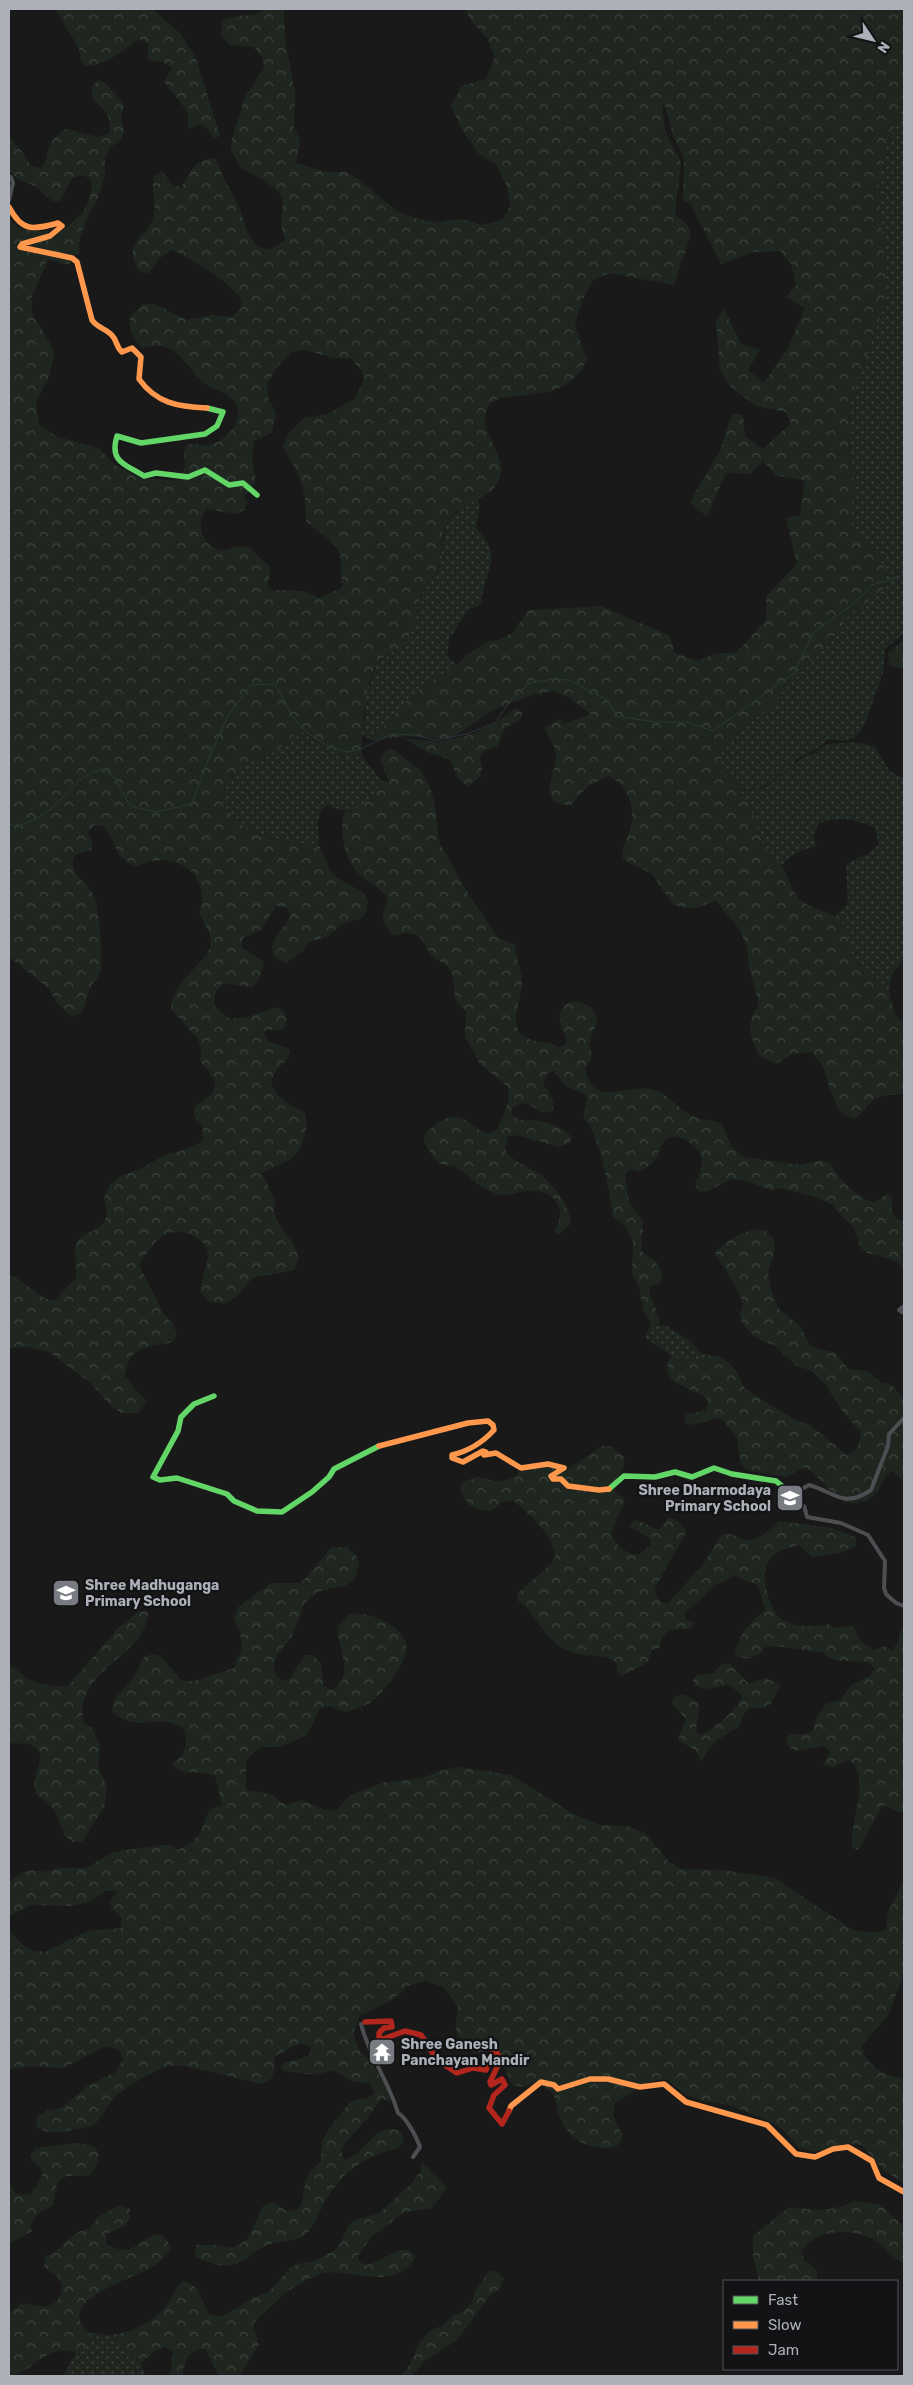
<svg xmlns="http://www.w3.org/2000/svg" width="913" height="2385" font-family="Rubik,sans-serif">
	<defs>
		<pattern id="grass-dots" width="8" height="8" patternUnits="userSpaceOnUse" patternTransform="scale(1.25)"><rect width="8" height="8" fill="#1f261f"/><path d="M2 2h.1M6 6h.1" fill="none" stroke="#3d433d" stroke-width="1.8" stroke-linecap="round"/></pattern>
		<pattern id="forest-crowns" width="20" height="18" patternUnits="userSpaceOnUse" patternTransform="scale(1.25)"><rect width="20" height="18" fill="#1f261f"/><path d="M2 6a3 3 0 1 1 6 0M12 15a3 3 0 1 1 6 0" fill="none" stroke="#3d433d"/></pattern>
	</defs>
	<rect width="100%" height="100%" fill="#191919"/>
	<!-- grass -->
	<g fill="url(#grass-dots)">
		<path d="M 904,103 L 904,633 L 885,649 L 883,672 L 865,724 L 855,738 L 844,741 L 829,739 L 815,750 L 796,759 L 793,765 L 768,784 L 761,788 L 740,790 L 721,764 L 723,744 L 767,709 L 833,638 L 847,618 L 863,604 L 866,544 L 856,531 L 852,518 L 853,475 L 848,432 L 851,402 L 855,386 L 879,322 L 887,288 L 877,172 Z"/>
		<path d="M 477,498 L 480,504 L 476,528 C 506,560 483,571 481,605 L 469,609 L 449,639 L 447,656 L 457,665 L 426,684 L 402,705 L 373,740 L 361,735 L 365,715 L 365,695 L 377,664 L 407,640 L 424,589 L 439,568 L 446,524 L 463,506 Z"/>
		<path d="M 299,731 C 311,735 310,737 319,744 C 330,754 348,755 362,756 L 381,780 C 374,806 352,818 328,805 L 322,809 L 318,823 L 319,845 C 277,841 245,838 221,800 L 227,782 L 240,766 L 276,751 Z"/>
		<path d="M 856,742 L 874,746 L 890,771 L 904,779 L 904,959 L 892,973 L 889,992 C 879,980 854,962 849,950 C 842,933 854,931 835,916 L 848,903 L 846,864 L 869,853 L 879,844 L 874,827 C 852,819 842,816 819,823 L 813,837 L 817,846 C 802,850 792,853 782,865 L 766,852 L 749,804 L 739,791 L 765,788 L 803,757 L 813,754 L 827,744 Z"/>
		<path d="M 651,1323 L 666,1326 L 689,1340 L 702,1354 L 696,1361 L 681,1356 L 671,1356 L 645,1337 Z"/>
		<path d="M 91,2333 L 111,2335 L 119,2347 L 141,2363 L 145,2376 L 63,2376 C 67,2371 69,2363 73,2358 C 83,2346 86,2354 91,2333 Z"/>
	</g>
	<!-- forest -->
	<g fill="url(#forest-crowns)" fill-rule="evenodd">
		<path d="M 55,9 L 152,9 L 181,34 L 196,59 L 220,135 L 215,139 L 206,128 L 200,124 L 188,129 C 187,124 189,121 188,116 C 184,103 172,92 164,82 L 172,68 L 163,62 L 147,60 L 149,44 L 139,39 C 125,50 104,66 86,66 L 81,62 L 79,48 Z"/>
		<path d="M 265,9 L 284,9 L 285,39 L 295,92 L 294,128 L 300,140 L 296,163 L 327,172 L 345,172 L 356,177 L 398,212 L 422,220 L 437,222 L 461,219 L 482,225 L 502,220 L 511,205 L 506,185 L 496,164 L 479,154 L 462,130 L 451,106 L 462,86 L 486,79 L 495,57 L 487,38 L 472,22 L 465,9 L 904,9 L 904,103 L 877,172 L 887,288 L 879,322 L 855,386 L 851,402 L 848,432 L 853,475 L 852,518 L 856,531 L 866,544 L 877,549 L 886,574 L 884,588 L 847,618 L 833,638 L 767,709 L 723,744 L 721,764 L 749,804 L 766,852 L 782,865 L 794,892 L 800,900 L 808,905 L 835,916 L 842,922 L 847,930 L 849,949 L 859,965 L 875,975 L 889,992 L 894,1011 L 899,1019 L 904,1022 L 904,1094 C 895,1095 885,1094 875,1099 C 867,1104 863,1114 854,1119 C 831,1112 831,1086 823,1067 C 821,1061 815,1056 811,1052 L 792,1054 L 776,1064 L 759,1056 C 749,1032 745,1026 759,1004 L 749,967 L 747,948 L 740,930 L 716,901 L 692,909 L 673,905 L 652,874 L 623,859 C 621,846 628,839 631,826 C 635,803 628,788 609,776 L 588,786 L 571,805 C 534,805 556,773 556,757 C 557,745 547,738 545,727 L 561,719 L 563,724 L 589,715 L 594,717 L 570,698 L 553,691 L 533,695 L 491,711 L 451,739 L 408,736 L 373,740 L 402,705 L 426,684 L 457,665 L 465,656 L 488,641 L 499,640 L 512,633 L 529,610 L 601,606 L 670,636 L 675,653 L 698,661 L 716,653 L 736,653 L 766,620 L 766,596 L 797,564 L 786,518 L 800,515 L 805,481 L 775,475 L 763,461 L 750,474 L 726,473 L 707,517 L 690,502 L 720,451 L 732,413 L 743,415 L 745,436 L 763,449 L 791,423 L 785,412 L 756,406 L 731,387 L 720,370 L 716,321 L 724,309 L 741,344 L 760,350 L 748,370 L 764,383 L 790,344 L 805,308 L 786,297 L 796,285 L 791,264 L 780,251 L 754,252 L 721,264 L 691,205 L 683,200 L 684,157 L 673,135 L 665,105 L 662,105 L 665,132 L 681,162 L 675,215 L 687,224 L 691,234 L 674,285 L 609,273 L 593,280 L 581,303 L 575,325 L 587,360 C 563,412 501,384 488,407 C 474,433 515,458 496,485 C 484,503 457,503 446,524 C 440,537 444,555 438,568 C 435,575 429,581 425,587 C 419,599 416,614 412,626 C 410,631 409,637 406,640 C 399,650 384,654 377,664 C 364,683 361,733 362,756 C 348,755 330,755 319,744 C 312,737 310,734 299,731 L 276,751 L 240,766 L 227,782 L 221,800 C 245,839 277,841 319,845 L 331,872 L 337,878 L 363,892 L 368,900 L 367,910 L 362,918 L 343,924 L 328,936 L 307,943 L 302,952 L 286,963 C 255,952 285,929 291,915 L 286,907 L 276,906 L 261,930 L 243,938 L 241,947 L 264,962 L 259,980 L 252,987 L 224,983 C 215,990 213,996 215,1007 L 230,1019 L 249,1017 L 277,1007 L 284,1012 L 287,1021 L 283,1030 L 266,1030 L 264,1034 L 269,1042 L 288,1048 L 290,1052 C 288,1063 278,1065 274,1074 C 264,1093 293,1106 305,1113 C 310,1130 301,1156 284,1163 C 276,1167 269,1169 262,1173 L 275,1200 L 274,1212 L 278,1223 L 294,1245 L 299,1259 L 294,1270 L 252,1278 L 237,1296 L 225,1304 L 208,1301 L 200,1292 C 201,1281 208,1262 208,1254 C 208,1246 201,1240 195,1237 C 166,1222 153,1243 139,1265 L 164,1314 L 172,1323 L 177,1334 L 173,1342 C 146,1348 128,1345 125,1377 L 146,1401 L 139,1413 L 121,1413 L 107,1402 L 92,1384 L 49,1352 L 29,1347 L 9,1348 L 9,1275 C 26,1280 37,1298 54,1301 L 76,1278 L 75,1245 L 83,1235 L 95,1230 L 105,1222 L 107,1211 L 104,1198 L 110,1185 L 120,1176 L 141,1169 L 166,1154 L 178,1152 L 202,1142 L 203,1127 L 194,1115 L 195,1106 C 222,1089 220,1084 200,1061 L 201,1048 L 198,1039 L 171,1009 C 173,977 210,963 211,942 C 211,932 203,922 199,913 C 210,881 187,856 153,861 C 147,862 140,865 134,867 L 119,855 L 111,837 L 103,826 L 94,825 L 88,832 L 92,843 L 91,850 C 82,853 72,852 73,865 C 74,876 89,886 94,896 C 99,906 104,963 100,973 C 98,978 93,982 91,986 C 87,995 86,1003 82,1012 L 72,1017 L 58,1004 L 48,988 L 9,957 L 9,218 C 17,231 35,233 49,230 L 54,237 L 83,213 L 89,199 L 92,187 L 90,179 L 83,175 L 72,178 L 60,201 L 52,201 L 37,187 L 18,179 L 9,171 L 9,138 L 21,150 L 31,166 L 40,168 C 53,158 41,143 66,129 L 98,137 L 108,134 C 115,119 103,109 92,98 L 92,86 L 98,80 L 104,82 L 122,101 L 124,106 L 121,116 L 124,130 L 121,139 L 110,148 L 105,159 L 105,176 L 96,203 L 89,214 L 80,237 L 79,252 L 68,265 L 48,259 L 32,297 L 32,313 L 55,352 L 49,377 L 36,401 L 39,424 L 58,437 L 99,448 L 115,465 L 140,478 L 179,481 L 185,466 L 184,450 L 189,444 C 196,444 206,446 212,444 C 229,439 247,416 233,400 C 225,390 213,390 204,383 C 183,364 176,338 143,348 C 132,339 129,331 130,317 L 143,304 L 155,304 L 187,320 L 212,315 L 232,317 L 242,307 C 241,303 241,299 239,296 C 230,283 187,255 172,250 L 160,258 L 148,274 L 138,270 C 122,238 148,239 154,215 C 156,202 151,190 154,176 L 162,171 L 173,185 L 181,187 L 195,165 L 209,158 L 216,159 L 223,177 L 240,208 L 247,232 L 257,246 L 269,250 L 285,240 L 281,225 L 283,200 L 279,192 L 262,179 L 241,168 L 231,151 L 232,139 L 245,97 L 264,68 L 262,57 L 254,47 L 229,45 L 221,35 L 223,20 C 240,13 252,19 265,9 ZM 304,350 L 334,358 L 351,359 L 362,371 L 364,380 L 354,399 L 328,414 L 304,418 L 287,435 L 283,448 C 301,476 306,487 306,521 C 315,530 337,542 340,555 C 342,565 340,576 343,587 L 319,598 C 304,588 290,591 273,590 L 268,586 C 268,581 270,576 270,571 C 270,564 266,563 261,559 C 251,549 253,545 236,547 C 231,548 226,551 221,550 C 202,547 194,523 207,509 L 236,514 L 244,510 L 247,502 L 244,497 L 256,481 L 252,458 L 254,441 L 272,433 L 276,414 L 268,397 L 267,384 L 278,366 L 291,352 Z"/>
		<path d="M 904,640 L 904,668 L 889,666 L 888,653 Z"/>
		<path d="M 515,708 L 522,712 L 522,717 C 517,723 510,724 505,729 C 496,741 506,748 484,750 L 480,758 L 482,768 L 480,777 L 468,786 L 460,781 L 449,759 L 427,752 L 404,738 C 446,746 482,737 515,708 Z"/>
		<path d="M 393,749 L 420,770 L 430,787 L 435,806 L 439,841 L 470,897 L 498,937 L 515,945 C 516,958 521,968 522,980 C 523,996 508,1024 523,1036 C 534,1044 548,1040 560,1047 L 567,1043 C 566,1033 558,1024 560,1013 C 564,995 590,1000 596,1015 C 600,1025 590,1034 589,1045 C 589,1049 592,1052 592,1056 C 591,1060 587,1066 585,1070 C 596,1111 628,1081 654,1090 C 670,1095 678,1109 692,1116 C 702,1121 712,1119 722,1124 L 731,1146 L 744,1157 L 800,1165 L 821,1160 L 830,1163 C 839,1179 858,1200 875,1202 L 888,1193 L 893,1198 L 891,1208 L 895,1217 L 904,1222 L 904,1268 L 894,1260 L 867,1253 L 861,1248 L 854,1228 L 832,1205 L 819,1198 L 779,1188 L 771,1190 L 747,1181 L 731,1179 L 708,1191 L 699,1192 L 695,1184 C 700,1172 707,1159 696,1148 C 686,1138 670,1129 661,1146 C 659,1149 659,1153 657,1157 C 653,1164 646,1168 640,1172 L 630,1169 L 625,1174 L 629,1202 L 642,1219 L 643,1231 L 641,1251 L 656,1262 L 663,1275 L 660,1283 L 651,1286 L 649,1291 L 660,1321 L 659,1325 L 651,1323 L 643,1310 L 639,1287 L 632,1274 L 633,1242 L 624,1225 L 613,1217 C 610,1194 600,1132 583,1118 L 587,1098 L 583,1093 L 567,1087 L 553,1071 L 547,1074 L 543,1084 C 549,1093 557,1099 552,1111 L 541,1113 C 530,1105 524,1098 512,1109 L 512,1115 C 521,1123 528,1119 539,1121 C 551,1123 562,1128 572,1137 L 570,1143 L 559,1147 L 516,1135 L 507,1137 L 506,1152 C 515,1162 523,1165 535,1171 C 553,1182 566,1201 571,1220 L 569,1226 L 559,1234 L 554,1232 C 569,1209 554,1189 528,1191 C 519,1191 510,1196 501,1195 C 481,1191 472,1177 456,1167 C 450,1164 444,1166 438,1163 L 424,1143 L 424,1136 C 432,1127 448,1112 462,1118 C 472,1122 476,1130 489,1134 L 497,1129 L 504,1114 L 509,1099 L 508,1087 L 480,1064 L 465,1036 L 466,1012 C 448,993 458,995 452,974 C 448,963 437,962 430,953 C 425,946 423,936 413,934 C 405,931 399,936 391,935 L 382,918 L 388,898 C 381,888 370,884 360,875 C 344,861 339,832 344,812 C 363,807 376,799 381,780 L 389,782 L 380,759 L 386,750 Z"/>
		<path d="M 757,1229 L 766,1231 L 773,1238 L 775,1247 L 768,1274 L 772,1293 L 779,1309 L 801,1327 L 809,1344 L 818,1349 L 836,1353 L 848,1369 L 867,1371 L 882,1383 L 890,1383 L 903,1398 L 904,1485 L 902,1480 L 892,1471 C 882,1475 882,1489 873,1496 C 842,1520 825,1478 805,1467 L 787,1477 L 749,1471 L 741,1464 L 737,1438 L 726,1423 L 717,1418 L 692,1425 L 685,1423 L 685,1415 L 706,1410 L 708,1400 C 693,1386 655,1385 671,1356 L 681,1356 L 696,1361 L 702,1354 L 724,1358 L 737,1372 L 745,1389 L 795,1420 L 810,1425 L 847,1455 C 858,1450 860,1444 861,1432 L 845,1415 L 824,1383 L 810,1370 L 796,1366 L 775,1346 L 755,1337 L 742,1323 L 740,1314 L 743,1304 L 740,1294 L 715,1253 C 724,1241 742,1232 757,1229 Z"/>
		<path d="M 602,1446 L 610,1446 L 624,1457 C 625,1467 622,1472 615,1480 L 615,1491 L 625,1499 L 611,1535 L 619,1547 L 632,1555 L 640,1554 L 651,1545 L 649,1538 L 630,1527 L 633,1520 C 644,1520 649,1529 660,1529 L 668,1518 L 675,1519 L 687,1531 L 655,1588 C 655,1598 658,1601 667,1604 L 702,1566 L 722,1534 C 735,1533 734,1537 745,1540 C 758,1542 770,1529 779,1521 L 831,1528 L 856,1537 L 856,1545 C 844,1555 827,1554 812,1557 L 798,1545 C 787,1548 774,1551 768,1562 C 760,1575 769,1607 779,1617 C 789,1627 815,1628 828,1624 L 835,1628 L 851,1626 L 854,1628 L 862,1642 L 874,1651 L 884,1646 L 892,1650 L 897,1644 L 901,1629 L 904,1628 L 904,1811 L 899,1812 L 883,1805 L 858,1850 L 852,1847 C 849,1824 873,1773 848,1760 L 833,1767 L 823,1765 L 830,1751 L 824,1746 L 795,1751 L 789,1747 L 786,1741 L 790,1734 L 806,1734 L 813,1730 L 817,1716 L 826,1704 L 840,1700 L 851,1685 L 871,1675 L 874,1668 L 869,1663 C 853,1659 834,1665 822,1652 C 802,1651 785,1645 765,1647 L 759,1654 L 749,1659 L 735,1656 C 738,1634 749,1624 765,1610 L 758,1585 L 734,1576 L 716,1585 L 684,1614 L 687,1620 L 694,1623 L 690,1629 C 671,1630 665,1627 659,1648 L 652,1650 L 647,1663 L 621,1676 L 617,1670 L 616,1662 C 606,1654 591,1657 578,1654 C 553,1650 539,1623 524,1605 L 518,1601 L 517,1594 L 552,1563 L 555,1556 C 550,1530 532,1518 513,1500 L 502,1502 L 491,1511 C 473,1510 466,1506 460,1488 L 463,1482 L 478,1477 L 500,1482 L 518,1475 L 518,1468 L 546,1466 L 567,1470 Z"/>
		<path d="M 346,1547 L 355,1554 L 359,1562 L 355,1578 L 347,1585 L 317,1592 L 304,1604 L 293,1635 L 277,1655 L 273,1667 L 277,1677 L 283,1681 L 290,1678 L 305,1655 L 312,1655 L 321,1662 L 323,1686 L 332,1690 C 355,1677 339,1650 337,1627 L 350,1614 C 363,1613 375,1616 387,1623 C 414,1637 409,1654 394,1676 C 388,1685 380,1696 371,1702 C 364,1707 354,1709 346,1712 L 329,1706 L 320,1708 L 307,1735 L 280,1747 L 262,1747 L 251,1755 L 246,1763 L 246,1790 L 270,1794 L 286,1805 L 302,1800 L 322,1809 L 336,1811 L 350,1795 L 385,1782 L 423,1778 L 440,1771 L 458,1767 L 512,1775 L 570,1812 L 599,1825 L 627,1826 L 645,1833 L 669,1862 L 682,1869 L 722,1870 L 775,1878 L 853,1930 L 870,1933 L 886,1930 L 888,1912 L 903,1881 L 904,1872 L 904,1974 L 888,2016 L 862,2045 C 864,2065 886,2077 904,2078 L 904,2184 L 881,2168 L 863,2146 L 848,2143 L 813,2152 L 798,2147 L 782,2129 L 767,2120 L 729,2105 L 707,2102 L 686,2095 L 665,2079 L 646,2083 L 615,2103 L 613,2115 L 623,2137 L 616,2147 C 593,2151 572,2143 561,2120 C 557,2112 557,2101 553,2094 C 550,2089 541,2085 537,2082 C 502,2099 510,2067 499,2050 L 492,2048 L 485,2052 L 473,2053 C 452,2037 455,2031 458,2006 L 443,1987 L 425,1981 L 408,1986 L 393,1999 L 360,2016 L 353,2034 L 360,2051 L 371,2062 L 385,2085 L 391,2103 L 383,2099 C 375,2105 372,2112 366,2120 C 357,2131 347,2138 341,2151 L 344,2160 C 366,2154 375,2121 400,2131 L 404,2140 L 399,2148 C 366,2155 341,2172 325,2202 C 318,2214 315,2226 305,2235 C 299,2241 275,2241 265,2246 C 253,2251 245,2263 232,2265 C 219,2268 206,2261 195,2256 L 196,2245 L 215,2245 L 233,2248 L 248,2239 L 263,2206 L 271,2202 L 287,2211 L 297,2210 L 302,2203 L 305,2184 L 308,2175 L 321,2161 L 322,2142 L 327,2132 L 350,2102 L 368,2098 L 375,2093 L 371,2084 L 352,2081 L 333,2070 L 315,2075 L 283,2071 L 281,2067 L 283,2063 L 309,2056 L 311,2049 L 308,2045 L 299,2043 L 274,2057 L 275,2068 L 271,2079 L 262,2084 L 185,2066 L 167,2066 L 142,2078 L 116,2095 L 96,2123 L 88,2127 L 62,2132 L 46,2132 L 36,2126 L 37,2116 L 49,2110 L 62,2108 L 87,2086 L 116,2072 L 123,2059 L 119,2050 L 106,2046 L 63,2068 L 34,2066 L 9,2069 L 9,1930 L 22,1944 L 31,1950 L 45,1952 L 88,1931 L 121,1928 L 121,1917 L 112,1909 L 110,1901 L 118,1891 L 105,1891 L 90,1902 L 71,1906 L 32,1905 L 9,1916 L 9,1882 L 24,1872 L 33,1870 L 43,1872 L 58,1868 L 86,1868 L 113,1852 L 160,1845 L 170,1845 L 178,1850 C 188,1845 197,1840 202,1829 C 208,1816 205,1808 222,1805 L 215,1776 C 202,1768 179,1779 172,1763 C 186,1756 189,1742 183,1728 C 155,1712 141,1735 112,1712 C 113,1697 121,1693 130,1682 C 136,1675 140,1665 144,1657 L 153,1654 L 161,1656 L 182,1681 L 194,1681 L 234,1668 L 242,1647 L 240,1632 L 234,1618 L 238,1607 L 271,1583 L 301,1583 L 331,1548 Z"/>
		<path d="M 139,1611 L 148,1612 C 146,1658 74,1668 83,1722 L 93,1729 L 100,1746 L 98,1765 L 107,1788 L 104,1807 L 82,1842 L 73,1842 L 65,1836 L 55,1810 L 36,1794 L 34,1784 L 41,1755 C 30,1737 23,1747 9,1742 L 9,1666 C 19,1669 23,1677 32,1681 C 43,1686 56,1686 68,1686 L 118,1628 Z"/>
		<path d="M 729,1663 L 749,1684 L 765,1678 L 781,1685 L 770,1705 L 761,1708 L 751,1707 L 745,1713 L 738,1727 L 717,1740 L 709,1748 L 702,1761 L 695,1750 L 678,1740 L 686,1719 L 672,1704 L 673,1698 L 682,1694 C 707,1703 697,1710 696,1731 L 701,1735 C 713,1730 739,1708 742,1696 L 730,1685 L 705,1689 L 695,1686 L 693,1681 L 697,1675 L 713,1673 L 721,1664 Z"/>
		<path d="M 73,2143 C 78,2144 85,2143 90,2145 C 105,2150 97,2169 89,2176 L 66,2176 L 57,2183 L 53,2205 L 39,2213 L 30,2224 L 32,2231 L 9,2244 L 9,2185 L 17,2195 L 30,2194 L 36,2188 L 43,2173 L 40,2167 L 32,2161 L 30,2155 L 36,2148 Z"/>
		<path d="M 421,2161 L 437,2176 L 447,2188 L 432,2208 L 405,2212 L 395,2218 L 390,2224 L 372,2236 L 358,2256 L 359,2262 L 367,2265 L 401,2250 L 411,2251 L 416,2256 C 396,2295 349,2266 321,2274 C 295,2281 271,2305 253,2324 L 259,2345 L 239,2376 L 219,2376 L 205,2349 C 185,2350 187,2361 182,2376 L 170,2376 L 173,2351 L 165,2347 L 156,2350 L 141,2363 L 119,2347 L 111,2335 C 128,2333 151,2324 163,2310 C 171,2301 174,2290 183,2281 C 203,2286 199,2302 210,2315 L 220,2316 L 238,2308 L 250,2299 L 269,2292 L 289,2269 L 297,2264 L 315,2261 L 335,2250 L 341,2243 L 348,2226 L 357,2219 L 378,2214 L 409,2186 L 421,2171 Z"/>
		<path d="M 853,2201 L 881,2205 L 904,2227 L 904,2264 C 892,2258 885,2247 874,2240 C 852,2227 814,2229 801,2253 L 805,2261 L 816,2270 L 818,2281 L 759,2281 L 753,2256 L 753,2236 L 789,2207 C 812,2210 832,2213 853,2201 Z"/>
		<path d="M 120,2205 L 130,2209 L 130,2219 L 124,2226 L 106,2234 L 106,2244 C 112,2247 119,2250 126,2250 C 143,2248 160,2217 171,2249 C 165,2256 159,2263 151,2268 C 133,2278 49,2303 91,2333 C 89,2343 86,2351 76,2356 L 74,2352 C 45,2344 29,2376 9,2376 L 9,2313 L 23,2303 C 30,2304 40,2307 46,2306 C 61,2304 67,2287 57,2276 C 54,2273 48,2270 44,2268 L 45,2257 C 65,2249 65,2234 89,2229 L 98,2217 Z"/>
		<path d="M 490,2270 L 499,2273 L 503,2278 L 501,2287 L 489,2297 L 457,2340 L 425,2361 L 412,2376 L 400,2376 L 409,2366 L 420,2341 L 432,2329 L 442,2326 L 452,2316 L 463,2311 L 472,2303 L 475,2291 Z"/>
	</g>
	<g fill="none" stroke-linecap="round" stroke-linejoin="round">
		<!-- stream -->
		<path stroke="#2c353b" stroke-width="1" d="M 9,824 L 17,827 C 30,821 44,816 54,806 C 72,790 78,775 103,769 L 115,778 L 130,806 L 155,812 L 192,804 L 210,755 L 228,716 L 251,685 L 275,684 L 292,716 L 306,732 L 328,746 L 347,752 L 361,749 L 391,734 L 415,735 L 434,740 L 467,734 L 495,723 L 510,701 L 530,683 L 553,679 L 569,680 L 608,701 L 617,716 L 655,722 L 687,722 L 713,731 L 793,674 L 814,632 L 857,601 L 872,585 L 904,575"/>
		<!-- street -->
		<g stroke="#4d4e52" stroke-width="4">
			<path d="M 9,177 L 11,177 L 13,183 L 9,200"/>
			<path d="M 904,1306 L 899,1310 L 904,1313"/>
			<path d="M 904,1418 L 889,1434 L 888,1446 L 871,1490 C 843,1509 835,1492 809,1485 L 798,1491 L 791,1501 C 805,1507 803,1500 807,1517 L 841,1523 L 868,1535 L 885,1561 L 884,1588 L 886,1594 L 896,1603 L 904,1606"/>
			<path d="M 361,2024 C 369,2056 389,2082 398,2113 C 406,2117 417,2138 420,2147 L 413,2157"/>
		</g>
		<!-- fast -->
		<g stroke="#63d668" stroke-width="5.5">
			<path d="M 207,408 L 223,412 L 217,426 L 205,434 L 141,443 L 117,436 C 109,462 125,464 144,476 L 156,473 L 188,477 L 205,470 L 229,485 L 243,483 L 257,495"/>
			<path d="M 214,1396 L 194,1404 L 181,1417 L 178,1431 L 153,1477 L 160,1480 L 177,1478 L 227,1494 L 234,1501 L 257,1511 L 282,1512 L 312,1492 L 329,1477 L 334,1469 L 379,1446"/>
			<path d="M 609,1489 L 624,1476 L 655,1477 L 675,1472 L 692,1477 L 714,1468 L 732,1474 L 776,1481 L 794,1496"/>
		</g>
		<!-- slow -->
		<g stroke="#ff974d" stroke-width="5.5">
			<path d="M 9,207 C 22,232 33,230 58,223 L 62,226 L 50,236 L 22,244 L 20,247 L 72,258 L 77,262 L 92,320 C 98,329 109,329 114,338 C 117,343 117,348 122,352 L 132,348 L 141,357 L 139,379 C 156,403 178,407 207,408"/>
			<path d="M 379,1446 L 468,1423 L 488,1421 L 493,1425 L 494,1430 C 482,1443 469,1451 452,1455 L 452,1458 L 463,1462 L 483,1451 L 486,1452 L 484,1455 L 496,1453 L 521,1468 L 548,1464 L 564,1468 L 551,1476 L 553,1479 L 561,1479 L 568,1486 L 599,1490 L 609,1489"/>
			<path d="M 509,2111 L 511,2106 L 541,2082 L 554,2085 L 558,2089 L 590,2079 L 608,2079 L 640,2087 L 664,2084 L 686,2102 L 767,2125 L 796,2154 L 815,2157 L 833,2149 L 848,2147 L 872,2161 L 879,2178 L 904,2192"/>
		</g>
		<!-- jam -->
		<path stroke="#b3261e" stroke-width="5.5" d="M 365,2022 L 391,2021 L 392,2027 L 384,2028 L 379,2033 L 379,2037 L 383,2039 L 405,2031 L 421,2035 L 437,2060 L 457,2073 L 473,2068 L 486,2070 L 492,2053 L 497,2053 L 501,2059 L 490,2082 L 491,2085 L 502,2079 L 505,2085 L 494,2095 L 489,2108 L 502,2124 L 509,2111"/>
	</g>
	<!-- icons -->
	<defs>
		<g id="school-square" transform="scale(1.4375)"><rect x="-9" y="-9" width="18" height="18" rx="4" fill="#787b81" stroke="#131315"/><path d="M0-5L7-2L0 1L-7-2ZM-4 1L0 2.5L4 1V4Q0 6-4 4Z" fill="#fff"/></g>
		<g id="temple-square" transform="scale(1.4375)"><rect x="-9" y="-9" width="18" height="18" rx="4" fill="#787b81" stroke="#131315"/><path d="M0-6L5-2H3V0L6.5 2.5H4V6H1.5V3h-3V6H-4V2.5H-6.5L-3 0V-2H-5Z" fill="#fff"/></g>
	</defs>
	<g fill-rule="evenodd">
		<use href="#school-square" x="790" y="1498"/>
		<use href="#school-square" x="66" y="1593"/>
		<use href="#temple-square" x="382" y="2052"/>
	</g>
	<g text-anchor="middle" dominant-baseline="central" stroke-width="4.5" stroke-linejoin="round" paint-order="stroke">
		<!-- poi labels -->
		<g font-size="14" font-weight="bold" fill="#abb0b9" stroke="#131315" text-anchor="start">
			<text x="771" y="1490" text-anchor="end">Shree Dharmodaya<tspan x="771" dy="16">Primary School</tspan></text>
			<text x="85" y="1585">Shree Madhuganga<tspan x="85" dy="16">Primary School</tspan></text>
			<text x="401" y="2044">Shree Ganesh<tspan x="401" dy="16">Panchayan Mandir</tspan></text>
		</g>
	</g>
	<!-- border -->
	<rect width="913" height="2385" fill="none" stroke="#abb0b9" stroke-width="20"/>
	<!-- legend -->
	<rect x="723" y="2280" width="175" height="90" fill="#131315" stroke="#505257"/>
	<rect x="733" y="2296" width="25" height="8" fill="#63d668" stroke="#505257"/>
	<text x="768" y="2305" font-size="15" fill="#abb0b9">Fast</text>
	<rect x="733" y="2321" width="25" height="8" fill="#ff974d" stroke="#505257"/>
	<text x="768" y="2330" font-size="15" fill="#abb0b9">Slow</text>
	<rect x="733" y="2346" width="25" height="8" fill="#b3261e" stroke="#505257"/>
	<text x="768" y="2355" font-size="15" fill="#abb0b9">Jam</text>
	<!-- north arrow -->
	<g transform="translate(873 40) rotate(125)" stroke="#131315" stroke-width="4" paint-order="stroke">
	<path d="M0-4L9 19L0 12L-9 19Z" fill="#abb0b9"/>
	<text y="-8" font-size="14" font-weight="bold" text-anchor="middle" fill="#abb0b9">N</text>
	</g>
</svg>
